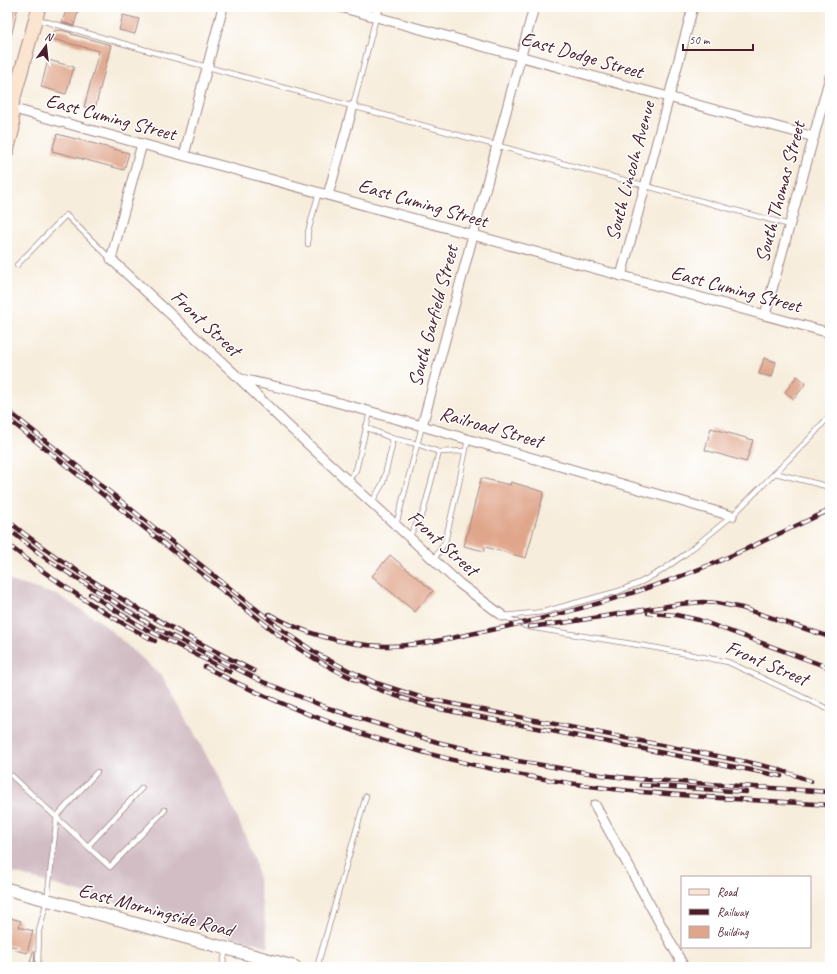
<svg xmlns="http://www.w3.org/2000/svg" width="837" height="974" font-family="Caveat,sans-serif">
	<rect width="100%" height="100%" fill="#fff"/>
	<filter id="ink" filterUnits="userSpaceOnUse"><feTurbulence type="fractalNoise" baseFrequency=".025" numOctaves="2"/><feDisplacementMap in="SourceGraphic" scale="8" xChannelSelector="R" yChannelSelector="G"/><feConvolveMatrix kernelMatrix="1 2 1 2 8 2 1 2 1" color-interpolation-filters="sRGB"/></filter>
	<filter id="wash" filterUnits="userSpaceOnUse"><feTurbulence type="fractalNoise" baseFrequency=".012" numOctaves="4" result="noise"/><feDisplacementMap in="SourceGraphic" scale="16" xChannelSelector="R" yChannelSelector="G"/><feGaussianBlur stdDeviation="0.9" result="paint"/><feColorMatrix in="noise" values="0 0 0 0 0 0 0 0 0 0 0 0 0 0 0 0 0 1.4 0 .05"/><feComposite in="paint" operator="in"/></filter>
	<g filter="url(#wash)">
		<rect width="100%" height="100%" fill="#f7eddc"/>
		<!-- industrial -->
		<path fill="#d2bdc5" d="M 7,580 L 57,595 L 100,621 L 162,676 L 221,781 L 255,859 L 269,947 L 7,871 Z"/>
		<g id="blocks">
			<!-- building -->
			<g fill="#e0a68b">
				<path d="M 7,7 L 18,7 L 10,41 L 7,41 Z"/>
				<path d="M 67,8 L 78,11 L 74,26 L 62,22 Z"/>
				<path d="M 123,15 L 139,19 L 135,34 L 119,30 Z"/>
				<path d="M 55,30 L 60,31 L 60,30 L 72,33 L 71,34 L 111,45 L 95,109 L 84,107 L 99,51 L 52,39 Z"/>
				<path d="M 48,60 L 74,67 L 66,94 L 41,87 Z"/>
				<path d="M 57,134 L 129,153 L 124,170 L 52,151 Z"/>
				<path d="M 764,358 L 776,362 L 772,377 L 759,374 Z"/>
				<path d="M 797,376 L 806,383 L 794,399 L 785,392 Z"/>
				<path d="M 711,428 L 753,440 L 746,462 L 705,450 Z"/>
				<path d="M 481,478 L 510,485 L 511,482 L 544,492 L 526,558 L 485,547 L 484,551 L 464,546 Z"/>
				<path d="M 390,555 L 433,591 L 415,612 L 372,576 Z"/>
				<path d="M 7,917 L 21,921 L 19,927 L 33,931 L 27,953 L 15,950 L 16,947 L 7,945 Z"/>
				<path d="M 33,952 L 35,952 L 34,963 L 30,962 Z"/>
			</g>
		</g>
	</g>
	<g filter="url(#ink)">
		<use href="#blocks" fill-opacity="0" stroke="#a08684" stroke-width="1"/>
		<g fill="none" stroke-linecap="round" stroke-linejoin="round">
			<!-- service casing -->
			<g stroke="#a08684" stroke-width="6">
				<g id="service">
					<path d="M 684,7 L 693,9"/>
					<path d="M 37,19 L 167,56 L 790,225"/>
					<path d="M 353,106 L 376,17"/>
					<path d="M 308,244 L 308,232 L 319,192"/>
					<path d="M 17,265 L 66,215 L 111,259"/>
					<path d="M 365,427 L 391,438 L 392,446 L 383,483 L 372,502"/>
					<path d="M 391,438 L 417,444 L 439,452 L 423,513 L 409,537"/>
					<path d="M 439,452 L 465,451"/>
					<path d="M 775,473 L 830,487"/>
					<path d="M 348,481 L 356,470 L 370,412"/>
					<path d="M 396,525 L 422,426"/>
					<path d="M 434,559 L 445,542 L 459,483 L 468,439"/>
					<path d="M 503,616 L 543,612 L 619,591 L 641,582 L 661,571 L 684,555 L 732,516 L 812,436 L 830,415"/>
					<path d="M 505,617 L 528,627 L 657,648 L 728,662 L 830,710"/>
					<path d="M 12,776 L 110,867 L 165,810"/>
					<path d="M 88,846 L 142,788"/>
					<path d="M 38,967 L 39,931 L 47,900 L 57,816 L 97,772"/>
					<path d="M 222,967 L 226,950"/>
					<path d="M 317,967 L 366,796"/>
				</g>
			</g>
			<!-- minor casing -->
			<g stroke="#a08684" stroke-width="11">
				<g id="minor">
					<path d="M 340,7 L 814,137"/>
					<path d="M 376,17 L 378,7"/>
					<path d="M 7,107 L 830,333"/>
					<path d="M 142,144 L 111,259 L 239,378 L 284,422 L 460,584 L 503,616"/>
					<path d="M 184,155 L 223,7"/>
					<path d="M 328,195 L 353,106"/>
					<path d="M 621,276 L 693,7"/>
					<path d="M 765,315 L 830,77"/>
					<path d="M 241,379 L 296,391 L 422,426 L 732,516"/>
					<path d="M 422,426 L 534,7"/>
					<path d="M 595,805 L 684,967"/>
				</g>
			</g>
			<!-- tertiary casing -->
			<g stroke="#a08684" stroke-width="14">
				<path id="tertiary" d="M 7,889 L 295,967"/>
			</g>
			<!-- secondary casing -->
			<g stroke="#a08684" stroke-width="15">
				<path id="secondary" d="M 7,151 L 13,128 L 11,108 L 39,7"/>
			</g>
			<!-- service -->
			<use href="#service" stroke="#fff" stroke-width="4.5"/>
			<!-- minor -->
			<use href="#minor" stroke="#fff" stroke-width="9"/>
			<!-- tertiary -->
			<use href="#tertiary" stroke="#fff" stroke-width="12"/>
			<!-- secondary -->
			<use href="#secondary" stroke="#fce5d0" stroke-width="13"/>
			<!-- rail casing -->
			<g stroke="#4a1f2b" stroke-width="4.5">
				<g id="rail">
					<path d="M 7,410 L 281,629 L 319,655 L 348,670 L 376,683 L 423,698 L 752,763 L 777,769 L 811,781"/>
					<path d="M 7,418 L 277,634 C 328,671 379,693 440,709 L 781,776"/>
					<path d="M 7,520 C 30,539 54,556 79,572 C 135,609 194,641 254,671"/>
					<path d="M 7,528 L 48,560 L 154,627 L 261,681 L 328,708 L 365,720 L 437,742 L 479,752 L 518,761 L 601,775 L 637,779 L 830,792"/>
					<path d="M 7,544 C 53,580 103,614 155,641"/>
					<path d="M 90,594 L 140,626 L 230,672"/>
					<path d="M 648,613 L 676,615 L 699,620 L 830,668"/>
					<path d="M 269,614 C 305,634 343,645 384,646 C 417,647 454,637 486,631 C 563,615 639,594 712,564 C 752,547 791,528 830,510"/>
					<path d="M 529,627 L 569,622 L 680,604 L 703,602 L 717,603 L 742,608 L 830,637"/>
					<path d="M 205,667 C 331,733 472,772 613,789 C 685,797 758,800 830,805"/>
					<path d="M 641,785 L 746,792"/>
				</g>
			</g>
			<!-- rail -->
			<use href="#rail" stroke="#fff" stroke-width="3" stroke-dasharray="9" stroke-linecap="butt"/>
		</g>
	</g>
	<g text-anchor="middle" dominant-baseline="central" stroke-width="3" stroke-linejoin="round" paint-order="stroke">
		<!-- street labels -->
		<g font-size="20" fill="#4a1f2b" stroke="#fff">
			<text transform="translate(582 55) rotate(16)">East Dodge Street</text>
			<text transform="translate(111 117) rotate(15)">East Cuming Street</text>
			<text transform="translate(630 171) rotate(-75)">South Lincoln Avenue</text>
			<text transform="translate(780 192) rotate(-75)">South Thomas Street</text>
			<text transform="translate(423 203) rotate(16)">East Cuming Street</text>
			<text transform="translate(736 289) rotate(15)">East Cuming Street</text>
			<text transform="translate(433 316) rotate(-75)">South Garfield Street</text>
			<text transform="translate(206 323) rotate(43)">Front Street</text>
			<text transform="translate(491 427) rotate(16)">Railroad Street</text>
			<text transform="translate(443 543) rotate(42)">Front Street</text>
			<text transform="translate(767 663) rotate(23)">Front Street</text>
			<text transform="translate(156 910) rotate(15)">East Morningside Road</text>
		</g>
	</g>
	<!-- margin -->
	<rect width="837" height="974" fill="none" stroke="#fff" stroke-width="24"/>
	<!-- legend -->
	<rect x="681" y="876" width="130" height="72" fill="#ffffff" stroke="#b7a5aa"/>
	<rect x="689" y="889" width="20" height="6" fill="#fce5d0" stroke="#b7a5aa"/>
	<text x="717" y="896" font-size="12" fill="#4a1f2b">Road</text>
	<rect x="689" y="909" width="20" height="6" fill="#4a1f2b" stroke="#b7a5aa"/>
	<text x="717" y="916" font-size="12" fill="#4a1f2b">Railway</text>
	<rect x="689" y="926" width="20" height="12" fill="#e0a68b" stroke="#b7a5aa"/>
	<text x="717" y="936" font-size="12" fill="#4a1f2b">Building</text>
	<!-- north arrow -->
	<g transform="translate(46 46) rotate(15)" stroke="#ffffff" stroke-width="3" paint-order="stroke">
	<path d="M0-3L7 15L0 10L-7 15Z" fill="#4a1f2b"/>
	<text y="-6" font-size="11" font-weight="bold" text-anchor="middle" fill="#4a1f2b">N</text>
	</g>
	<!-- scale -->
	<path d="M683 44v6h70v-6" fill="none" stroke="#4a1f2b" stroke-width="2"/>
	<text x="689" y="44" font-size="12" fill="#4a1f2b" stroke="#ffffff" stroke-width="3" paint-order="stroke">50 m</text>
</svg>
